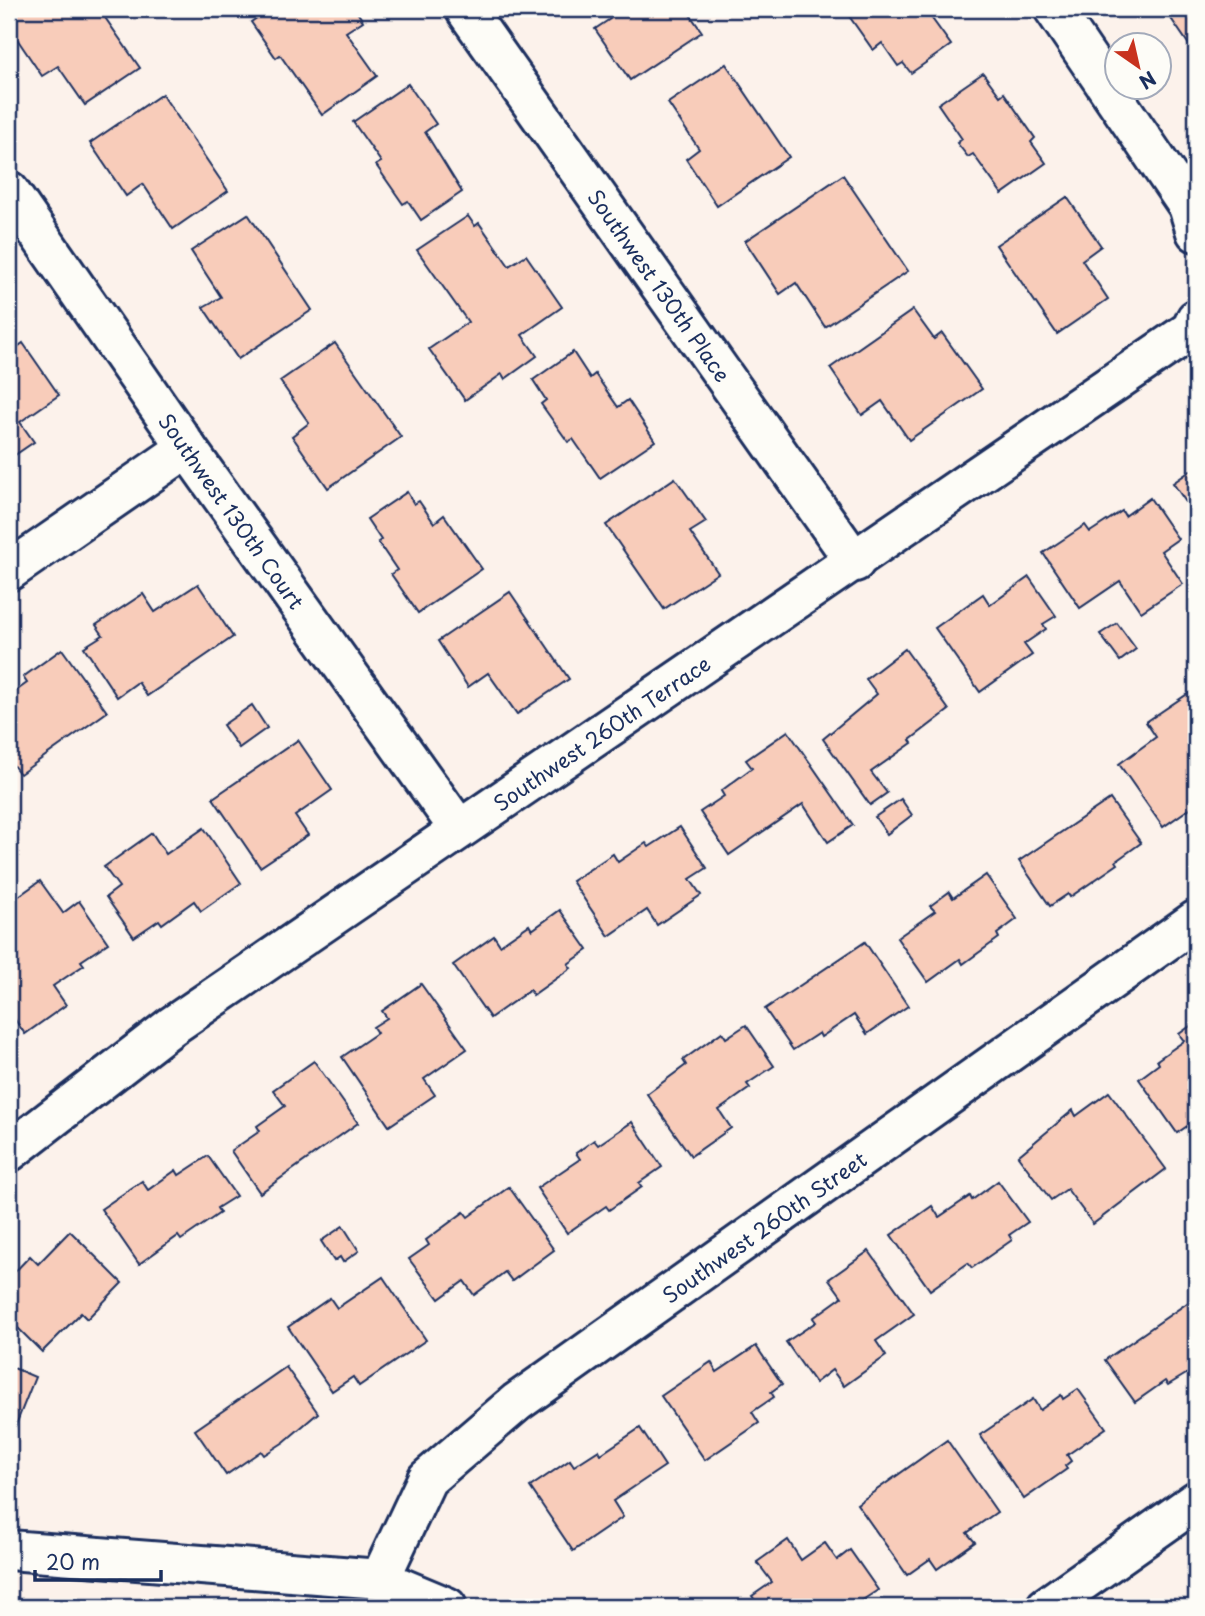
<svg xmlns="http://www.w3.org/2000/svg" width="1205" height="1616" font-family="'Playpen Sans',sans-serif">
	<rect width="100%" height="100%" fill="#fcf2eb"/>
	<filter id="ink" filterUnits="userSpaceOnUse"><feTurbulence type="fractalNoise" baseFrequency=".0143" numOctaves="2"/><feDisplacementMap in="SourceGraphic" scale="14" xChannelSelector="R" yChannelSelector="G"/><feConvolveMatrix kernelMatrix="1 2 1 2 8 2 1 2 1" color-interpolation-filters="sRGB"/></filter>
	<g filter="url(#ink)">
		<!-- building -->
		<g fill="#f8ccba" stroke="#1b2f5e" stroke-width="2">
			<path d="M 24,9 L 99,9 L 140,68 L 85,105 L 58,66 L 42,76 L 9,27 L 9,19 Z"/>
			<path d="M 270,9 L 355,9 L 363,21 L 346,32 L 377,76 L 322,115 L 280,55 L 276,58 L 251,22 Z"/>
			<path d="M 604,9 L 686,9 L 702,32 L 630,80 L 595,29 L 610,19 Z"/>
			<path d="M 844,9 L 925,9 L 951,45 L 911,73 L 903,63 L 898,66 L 882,43 L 873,50 Z"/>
			<path d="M 1181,9 L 1196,9 L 1196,55 L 1170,17 Z"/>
			<path d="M 726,64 L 789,157 L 717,206 L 686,159 L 699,149 L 668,103 Z"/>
			<path d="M 983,73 L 1000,96 L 1004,93 L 1035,138 L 1031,142 L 1046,163 L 1002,194 L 973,154 L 968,157 L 957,143 L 962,139 L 938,104 Z"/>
			<path d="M 408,84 L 436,124 L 425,132 L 462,192 L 421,220 L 408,201 L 403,204 L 376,165 L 381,162 L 353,122 Z"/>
			<path d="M 162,94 L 228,191 L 173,229 L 143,184 L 126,196 L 90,143 Z"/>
			<path d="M 843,175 L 908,271 L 825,327 L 796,283 L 780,294 L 745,241 Z"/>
			<path d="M 1067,197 L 1101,246 L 1082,260 L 1108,299 L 1057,334 L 996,245 Z"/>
			<path d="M 248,214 L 312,310 L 238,359 L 203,307 L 221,297 L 191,251 Z"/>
			<path d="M 468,216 L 475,226 L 479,223 L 509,266 L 526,255 L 562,307 L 522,335 L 537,356 L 505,379 L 502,374 L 465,400 L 429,349 L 468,322 L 417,250 Z"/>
			<path d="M 913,310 L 934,339 L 942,333 L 982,389 L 909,440 L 882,401 L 862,415 L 830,368 Z"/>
			<path d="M 23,343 L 59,395 L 20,422 L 34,442 L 9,459 L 9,353 Z"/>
			<path d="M 335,343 L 401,437 L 328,488 L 292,436 L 309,423 L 280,381 Z"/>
			<path d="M 573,352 L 590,378 L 595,374 L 618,407 L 628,400 L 655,441 L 600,478 L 573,439 L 568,442 L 541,404 L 546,400 L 533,380 Z"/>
			<path d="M 1196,467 L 1196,517 L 1173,483 Z"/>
			<path d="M 675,478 L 706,522 L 690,532 L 718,573 L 664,609 L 606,525 Z"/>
			<path d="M 407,492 L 414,504 L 419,501 L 434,523 L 444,515 L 482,569 L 418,613 L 391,574 L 397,570 L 378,542 L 381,540 L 367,519 Z"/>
			<path d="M 1150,498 L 1178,539 L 1161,551 L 1183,584 L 1141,612 L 1120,581 L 1080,608 L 1043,553 L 1085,525 L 1090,532 L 1122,511 L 1125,516 Z"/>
			<path d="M 1029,577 L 1056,616 L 1043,624 L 1046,629 L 1024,644 L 1032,655 L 980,692 L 935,628 L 983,594 L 990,605 Z"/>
			<path d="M 198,584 L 233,637 L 147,696 L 138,682 L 117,697 L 84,647 L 103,635 L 96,625 L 143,594 L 155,612 Z"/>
			<path d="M 510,592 L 569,679 L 517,714 L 488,673 L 468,687 L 438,641 Z"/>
			<path d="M 1117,623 L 1136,649 L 1120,661 L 1100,634 Z"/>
			<path d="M 62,649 L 107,712 L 20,774 L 9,760 L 9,696 L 27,683 L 23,677 Z"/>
			<path d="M 905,649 L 949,710 L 910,740 L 912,743 L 871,772 L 887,793 L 870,805 L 823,739 L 877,694 L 866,679 Z"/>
			<path d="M 1189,693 L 1196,703 L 1196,776 L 1190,781 L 1196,789 L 1196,804 L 1163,827 L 1119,764 L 1156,737 L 1146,722 Z"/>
			<path d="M 252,705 L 267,728 L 239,748 L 223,725 Z"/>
			<path d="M 788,731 L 853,825 L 828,842 L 803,804 L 729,855 L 700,812 L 724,796 L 721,791 L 752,768 L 746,760 Z"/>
			<path d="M 298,740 L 332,790 L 295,816 L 308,835 L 260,867 L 213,798 Z"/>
			<path d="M 901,799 L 912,815 L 887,834 L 875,817 Z"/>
			<path d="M 1110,799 L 1141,843 L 1116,861 L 1118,864 L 1070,897 L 1068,894 L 1050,906 L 1019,861 Z"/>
			<path d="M 680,827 L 707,868 L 690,879 L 701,895 L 657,925 L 647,910 L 609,936 L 572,881 L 613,854 L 618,862 L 646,843 L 649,847 Z"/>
			<path d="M 204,828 L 241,883 L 201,911 L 194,901 L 162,924 L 159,920 L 134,937 L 106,897 L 119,887 L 104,867 L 152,833 L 166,854 Z"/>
			<path d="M 986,875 L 1017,919 L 997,934 L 999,938 L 963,964 L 960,959 L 928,982 L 897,938 L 935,911 L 930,906 L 949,892 L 953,898 Z"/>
			<path d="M 40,881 L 63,913 L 79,901 L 108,943 L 81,961 L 84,965 L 53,986 L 66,1005 L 25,1034 L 9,1011 L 9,903 Z"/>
			<path d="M 560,910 L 588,950 L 568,964 L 571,968 L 533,995 L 530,990 L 490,1018 L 453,965 L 494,936 L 500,945 L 529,925 L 532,930 Z"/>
			<path d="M 865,942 L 908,1006 L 867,1034 L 854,1015 L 821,1037 L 819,1033 L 793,1050 L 765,1009 Z"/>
			<path d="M 421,984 L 467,1049 L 424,1079 L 435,1095 L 389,1126 L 342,1057 L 377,1033 L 373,1027 L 387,1018 L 382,1011 Z"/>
			<path d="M 1196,1022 L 1196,1120 L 1177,1133 L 1139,1079 L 1159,1064 L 1157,1060 L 1184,1041 L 1179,1034 Z"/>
			<path d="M 746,1025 L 774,1066 L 747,1084 L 750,1088 L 719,1110 L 731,1128 L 691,1156 L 647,1094 L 686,1065 L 683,1060 L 722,1032 L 726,1038 Z"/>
			<path d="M 314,1061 L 358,1123 L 260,1193 L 231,1151 L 260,1131 L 257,1126 L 285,1106 L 273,1090 Z"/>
			<path d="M 1109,1092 L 1166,1169 L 1093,1224 L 1067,1189 L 1051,1200 L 1018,1156 L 1073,1110 L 1076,1116 Z"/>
			<path d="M 632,1122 L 662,1167 L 639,1183 L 642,1187 L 609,1210 L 606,1206 L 567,1233 L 537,1188 L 580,1159 L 576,1153 L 594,1140 L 598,1145 Z"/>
			<path d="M 208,1156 L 236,1196 L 217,1208 L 220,1213 L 181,1240 L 178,1236 L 139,1264 L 101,1209 L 142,1181 L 148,1190 L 176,1170 L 179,1175 Z"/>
			<path d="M 998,1181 L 1028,1222 L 1009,1235 L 1012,1240 L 972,1268 L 968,1263 L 930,1290 L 891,1235 L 932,1206 L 939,1217 L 970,1196 L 972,1200 Z"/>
			<path d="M 509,1187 L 554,1250 L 512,1281 L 505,1272 L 474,1295 L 464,1281 L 439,1299 L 409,1259 L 429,1245 L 426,1240 L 464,1212 L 468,1217 Z"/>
			<path d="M 343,1226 L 359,1251 L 343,1262 L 340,1257 L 334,1261 L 321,1241 Z"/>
			<path d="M 70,1231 L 122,1283 L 87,1319 L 81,1313 L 42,1352 L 9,1319 L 9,1278 L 30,1256 L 38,1264 Z"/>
			<path d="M 869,1251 L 914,1314 L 876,1341 L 886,1356 L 844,1386 L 832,1370 L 815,1383 L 786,1342 L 816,1322 L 813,1318 L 842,1297 L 829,1279 Z"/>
			<path d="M 383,1277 L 426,1340 L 359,1386 L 353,1377 L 332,1391 L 288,1327 L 330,1298 L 337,1308 Z"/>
			<path d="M 1196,1297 L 1196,1368 L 1168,1385 L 1165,1381 L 1135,1402 L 1105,1360 Z"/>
			<path d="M 756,1346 L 782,1384 L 771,1392 L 774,1397 L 752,1412 L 759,1423 L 705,1460 L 661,1396 L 711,1362 L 717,1372 Z"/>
			<path d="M 9,1366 L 35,1377 L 11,1437 L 9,1436 Z"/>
			<path d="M 286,1367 L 318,1413 L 284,1442 L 264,1455 L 261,1451 L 226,1475 L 195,1430 Z"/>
			<path d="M 1078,1389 L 1106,1428 L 1067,1455 L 1071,1461 L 1065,1466 L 1067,1469 L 1024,1499 L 980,1435 L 1033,1399 L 1040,1410 L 1061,1395 L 1063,1399 Z"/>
			<path d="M 640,1428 L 665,1466 L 613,1501 L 623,1517 L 573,1551 L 530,1487 L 570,1460 L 574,1466 L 599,1450 L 601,1454 Z"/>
			<path d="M 947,1440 L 997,1512 L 967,1533 L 975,1542 L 937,1569 L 930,1559 L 907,1575 L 857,1504 Z"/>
			<path d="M 788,1540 L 801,1560 L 825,1543 L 837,1560 L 850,1550 L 878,1590 L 858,1603 L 860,1607 L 760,1607 L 752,1596 L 772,1582 L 757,1562 Z"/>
		</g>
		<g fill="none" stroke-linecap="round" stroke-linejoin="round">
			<!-- minor casing -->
			<g stroke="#1b2f5e" stroke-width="44">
				<g id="minor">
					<path id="s1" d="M 465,9 L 855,562"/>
					<path d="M 1054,9 L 1188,206 L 1196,232"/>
					<path id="s2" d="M 9,191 L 187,448 L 459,829"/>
					<path d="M 9,571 L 187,448"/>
					<path id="s3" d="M 9,1152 L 172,1026 L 1191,330 L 1196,319"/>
					<path d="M 9,1550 L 380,1579 L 447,1607"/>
					<path id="s4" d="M 380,1579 L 427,1479 L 517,1402 L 1196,920"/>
					<path d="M 1046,1607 L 1196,1501"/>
				</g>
			</g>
			<!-- minor -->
			<use href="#minor" stroke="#fdfcf7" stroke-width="38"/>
		</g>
	</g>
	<g text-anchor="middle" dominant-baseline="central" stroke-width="5" stroke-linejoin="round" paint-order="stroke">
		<!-- street labels -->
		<g font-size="21" fill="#1b2f5e" stroke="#fdfcf7">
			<text stroke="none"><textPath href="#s1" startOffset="338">Southwest 130th Place</textPath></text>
			<text stroke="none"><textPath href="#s2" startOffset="390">Southwest 130th Court</textPath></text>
			<text stroke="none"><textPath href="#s3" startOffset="726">Southwest 260th Terrace</textPath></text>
			<text stroke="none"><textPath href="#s4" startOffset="532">Southwest 260th Street</textPath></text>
		</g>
	</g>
	<!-- margin -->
	<rect width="1205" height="1616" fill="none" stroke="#fdfcf7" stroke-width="35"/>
	<rect x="18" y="18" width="1170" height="1581" fill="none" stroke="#1b2f5e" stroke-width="2.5" filter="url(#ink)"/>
	<!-- north arrow -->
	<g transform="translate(1138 66) rotate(146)"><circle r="33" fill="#fdfcf7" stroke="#a3aaba" stroke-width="2"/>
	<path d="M0-5L12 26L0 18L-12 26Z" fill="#c8321e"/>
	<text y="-10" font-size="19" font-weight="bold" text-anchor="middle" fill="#1b2f5e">N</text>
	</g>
	<!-- scale -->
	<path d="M35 1570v10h126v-10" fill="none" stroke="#1b2f5e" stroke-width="3.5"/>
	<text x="46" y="1570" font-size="21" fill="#1b2f5e" stroke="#fdfcf7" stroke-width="5" paint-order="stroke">20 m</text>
</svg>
